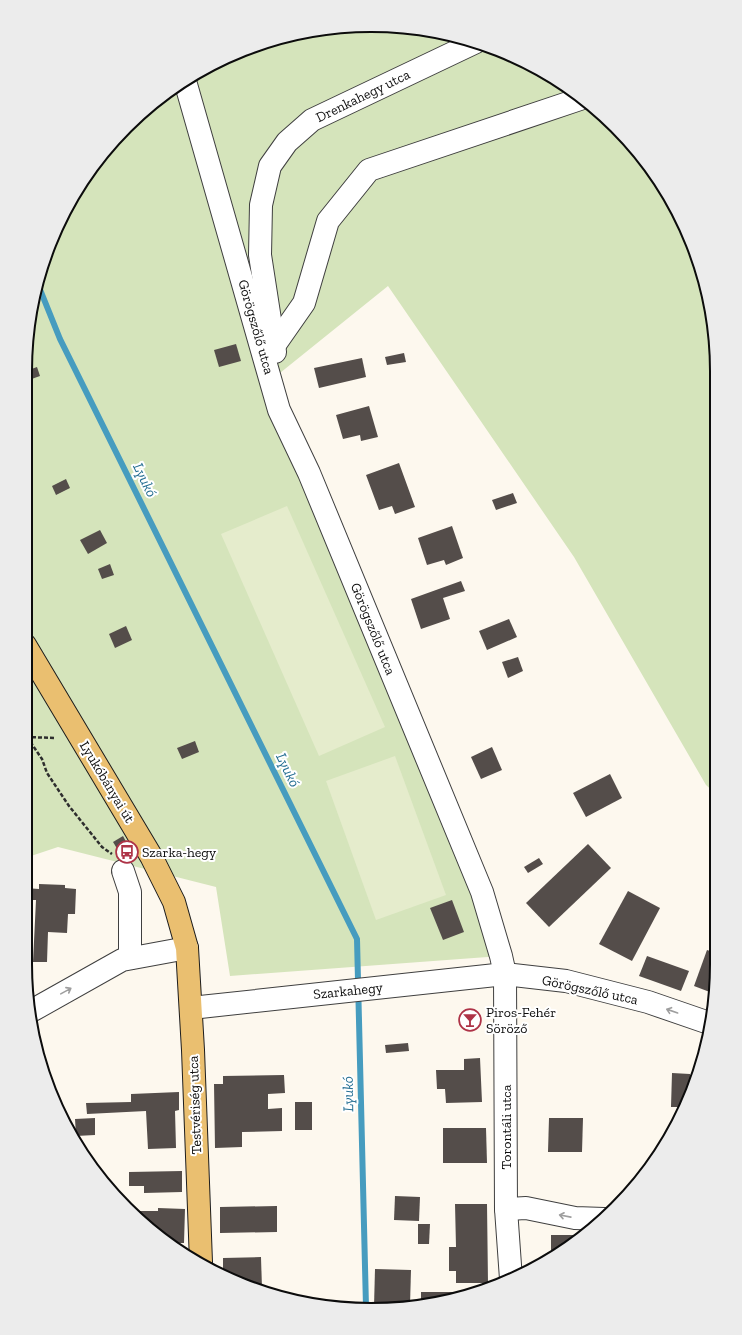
<svg xmlns="http://www.w3.org/2000/svg" width="742" height="1335" font-family="'Zilla Slab',serif">
	<rect width="100%" height="100%" fill="#fdf8ee"/>
	<!-- green -->
	<path fill="#d5e4bb" d="M 349,26 L 416,28 L 482,43 L 544,71 L 615,126 L 659,179 L 699,260 L 714,326 L 716,794 L 706,785 L 574,557 L 388,286 L 275,377 L 501,956 L 230,976 L 216,887 L 58,847 L 25,858 L 26,349 L 37,281 L 71,198 L 111,143 L 161,96 L 218,61 L 282,37 Z"/>
	<!-- pitch -->
	<g fill="#e5eccc">
		<path d="M 287,506 L 385,727 L 319,756 L 221,534 Z"/>
		<path d="M 395,756 L 446,895 L 376,920 L 326,781 Z"/>
	</g>
	<g fill="none" stroke-linecap="round" stroke-linejoin="round">
		<!-- stream -->
		<path stroke="#469cbf" stroke-width="6" d="M 37,282 L 60,339 L 357,939 L 366,1307"/>
	</g>
	<!-- building -->
	<g fill="#544d4a">
		<path d="M 236,344 L 241,361 L 219,367 L 214,350 Z"/>
		<path d="M 404,353 L 406,362 L 387,365 L 385,357 Z"/>
		<path d="M 362,358 L 366,377 L 319,388 L 314,368 Z"/>
		<path d="M 37,367 L 40,376 L 26,381 L 26,371 Z"/>
		<path d="M 369,406 L 378,437 L 361,441 L 360,435 L 343,439 L 336,415 Z"/>
		<path d="M 399,463 L 415,507 L 395,514 L 392,506 L 379,510 L 366,475 Z"/>
		<path d="M 66,479 L 70,488 L 56,495 L 52,486 Z"/>
		<path d="M 513,493 L 517,503 L 496,510 L 492,500 Z"/>
		<path d="M 452,526 L 463,558 L 446,565 L 444,560 L 427,565 L 418,538 Z"/>
		<path d="M 100,530 L 107,543 L 88,554 L 80,540 Z"/>
		<path d="M 110,564 L 114,575 L 102,579 L 98,569 Z"/>
		<path d="M 461,581 L 465,591 L 443,598 L 450,619 L 421,629 L 411,599 Z"/>
		<path d="M 509,619 L 517,637 L 487,650 L 479,631 Z"/>
		<path d="M 126,626 L 132,640 L 115,648 L 109,634 Z"/>
		<path d="M 518,657 L 523,671 L 508,678 L 502,662 Z"/>
		<path d="M 195,741 L 199,752 L 182,759 L 177,748 Z"/>
		<path d="M 492,747 L 502,770 L 481,779 L 471,757 Z"/>
		<path d="M 610,774 L 622,798 L 586,817 L 573,793 Z"/>
		<path d="M 123,836 L 130,849 L 121,855 L 113,842 Z"/>
		<path d="M 588,844 L 611,868 L 549,927 L 526,903 Z"/>
		<path d="M 539,858 L 543,864 L 528,873 L 524,867 Z"/>
		<path d="M 39,884 L 65,885 L 65,888 L 76,889 L 75,914 L 68,914 L 67,933 L 48,932 L 47,962 L 33,962 L 36,900 L 25,900 L 25,888 L 39,889 Z"/>
		<path d="M 628,891 L 660,908 L 632,961 L 599,944 Z"/>
		<path d="M 452,900 L 464,932 L 443,940 L 430,908 Z"/>
		<path d="M 707,950 L 716,953 L 716,986 L 715,994 L 694,986 Z"/>
		<path d="M 647,956 L 689,971 L 681,991 L 639,976 Z"/>
		<path d="M 408,1043 L 409,1051 L 386,1053 L 385,1045 Z"/>
		<path d="M 480,1058 L 482,1102 L 446,1103 L 445,1089 L 437,1089 L 436,1070 L 464,1070 L 464,1059 Z"/>
		<path d="M 672,1073 L 690,1074 L 690,1095 L 684,1107 L 671,1107 Z"/>
		<path d="M 284,1075 L 285,1093 L 268,1094 L 268,1109 L 282,1108 L 282,1131 L 242,1132 L 242,1147 L 215,1148 L 214,1084 L 223,1084 L 223,1076 Z"/>
		<path d="M 179,1092 L 179,1110 L 175,1111 L 176,1148 L 148,1149 L 146,1111 L 87,1114 L 86,1103 L 131,1102 L 131,1094 Z"/>
		<rect x="295" y="1102" width="17" height="28"/>
		<path d="M 95,1118 L 95,1135 L 76,1136 L 75,1119 Z"/>
		<path d="M 549,1118 L 583,1118 L 582,1152 L 548,1152 Z"/>
		<path d="M 443,1128 L 486,1128 L 487,1163 L 443,1163 Z"/>
		<path d="M 182,1171 L 182,1192 L 144,1193 L 144,1186 L 129,1186 L 129,1172 Z"/>
		<path d="M 395,1196 L 420,1197 L 419,1221 L 394,1220 Z"/>
		<path d="M 455,1204 L 487,1204 L 488,1283 L 456,1283 L 456,1271 L 449,1271 L 449,1247 L 456,1247 Z"/>
		<path d="M 277,1206 L 277,1232 L 220,1233 L 220,1207 Z"/>
		<path d="M 158,1208 L 185,1209 L 184,1243 L 169,1243 L 135,1211 L 158,1211 Z"/>
		<path d="M 418,1224 L 430,1224 L 429,1244 L 418,1244 Z"/>
		<path d="M 551,1235 L 580,1235 L 580,1236 L 551,1254 Z"/>
		<path d="M 261,1257 L 262,1289 L 223,1272 L 223,1258 Z"/>
		<path d="M 375,1269 L 411,1270 L 410,1305 L 399,1308 L 374,1307 Z"/>
		<path d="M 421,1292 L 466,1292 L 421,1303 Z"/>
	</g>
	<g fill="none" stroke-linecap="round" stroke-linejoin="round">
		<!-- minor casing -->
		<g stroke="#3f3f3f" stroke-width="24">
			<g id="minor">
				<path d="M 185,81 L 279,410 L 309,473 L 482,892 L 501,956 L 505,974 L 506,1209 L 511,1279"/>
				<path d="M 274,346 L 304,303 L 328,221 L 369,170 L 580,99"/>
				<path d="M 275,352 L 260,255 L 261,205 L 270,166 L 287,142 L 312,120 L 476,42"/>
				<path d="M 123,871 L 130,892 L 130,958"/>
				<path d="M 191,1008 L 505,974 L 566,981 L 648,1002 L 709,1023"/>
				<path d="M 33,1010 L 122,960 L 187,948"/>
				<path d="M 506,1209 L 526,1208 L 575,1218 L 604,1219"/>
			</g>
		</g>
		<!-- major casing -->
		<g stroke="#1d1d1d" stroke-width="24">
			<path id="major" d="M 25,645 L 151,856 L 174,902 L 187,948 L 193,1050 L 201,1262"/>
		</g>
		<!-- path -->
		<g stroke="#2e2e2e" stroke-width="2.5" stroke-dasharray="4 2" stroke-linecap="butt">
			<path d="M 26,737 L 55,738"/>
			<path d="M 27,737 L 42,759 L 47,773 L 69,806 L 102,847 L 112,854"/>
		</g>
		<!-- minor -->
		<use href="#minor" stroke="#fff" stroke-width="22"/>
		<!-- major -->
		<use href="#major" stroke="#eabf70" stroke-width="22"/>
	</g>
	<!-- one-way arrows -->
	<defs><path id="oneway-shaft" d="M-6 0H5M1.5-3L5.5 0L1.5 3" fill="none" stroke-width="1.6" stroke-linecap="round" stroke-linejoin="round"/></defs>
	<g stroke="#9e9e9e">
		<use href="#oneway-shaft" transform="translate(66 991) rotate(-29)"/>
		<use href="#oneway-shaft" transform="translate(672 1011) rotate(-161)"/>
		<use href="#oneway-shaft" transform="translate(565 1216) rotate(-169)"/>
	</g>
	<!-- icons -->
	<defs>
		<g id="bus-ring" transform="scale(1.15)"><circle r="9.5" fill="#fff" stroke="#ae3347" stroke-width="1.5"/><path d="M-5-6H5V4H4V6H2V4H-2V6H-4V4H-5ZM-3.5-4V0h7V-4ZM-3.5 1.2v1.5H-2V1.2ZM2 1.2v1.5H3.5V1.2Z" fill="#ae3347"/></g>
		<g id="bar-ring" transform="scale(1.15)"><circle r="9.5" fill="#fff" stroke="#ae3347" stroke-width="1.5"/><path d="M-6-5H6L.8 .8V4.5H3.5V6h-7V4.5H-.8V.8Z" fill="#ae3347"/></g>
	</defs>
	<g fill-rule="evenodd">
		<use href="#bus-ring" x="127" y="852"/>
		<use href="#bar-ring" x="470" y="1020"/>
	</g>
	<g text-anchor="middle" dominant-baseline="central" stroke-width="4" stroke-linejoin="round" paint-order="stroke">
		<!-- street labels -->
		<g font-size="14" fill="#0c0c0c" stroke="#fff">
			<text transform="translate(363 96) rotate(-26)">Drenkahegy utca</text>
			<text transform="translate(256 327) rotate(74)">Görögszőlő utca</text>
			<text transform="translate(373 629) rotate(68)">Görögszőlő utca</text>
			<text transform="translate(107 782) rotate(59)">Lyukóbányai út</text>
			<text transform="translate(590 990) rotate(12)">Görögszőlő utca</text>
			<text transform="translate(348 991) rotate(-6)">Szarkahegy</text>
			<text transform="translate(195 1105) rotate(-92)">Testvériség utca</text>
			<text transform="translate(506 1127) rotate(-90)">Torontáli utca</text>
		</g>
		<!-- poi labels -->
		<g font-size="14" fill="#0c0c0c" stroke="#fff" text-anchor="start">
			<text x="142" y="852">Szarka-hegy</text>
			<text x="486" y="1012">Piros-Fehér<tspan x="486" dy="16">Söröző</tspan></text>
		</g>
		<!-- water labels -->
		<g font-size="15" font-style="italic" fill="#236d91" stroke="#fff">
			<text transform="translate(145 480) rotate(64)">Lyukó</text>
			<text transform="translate(288 770) rotate(64)">Lyukó</text>
			<text transform="translate(348 1094) rotate(-91)">Lyukó</text>
		</g>
	</g>
	<!-- crop -->
	<path d="M0 0H742V1335H0ZM371 32H371A339 339 0 0 1 710 371V964A339 339 0 0 1 371 1303H371A339 339 0 0 1 32 964V371A339 339 0 0 1 371 32Z" fill="#ececec" fill-rule="evenodd"/>
	<path fill="none" stroke="#0c0c0c" stroke-width="2" d="M371 32H371A339 339 0 0 1 710 371V964A339 339 0 0 1 371 1303H371A339 339 0 0 1 32 964V371A339 339 0 0 1 371 32Z"/>
</svg>
